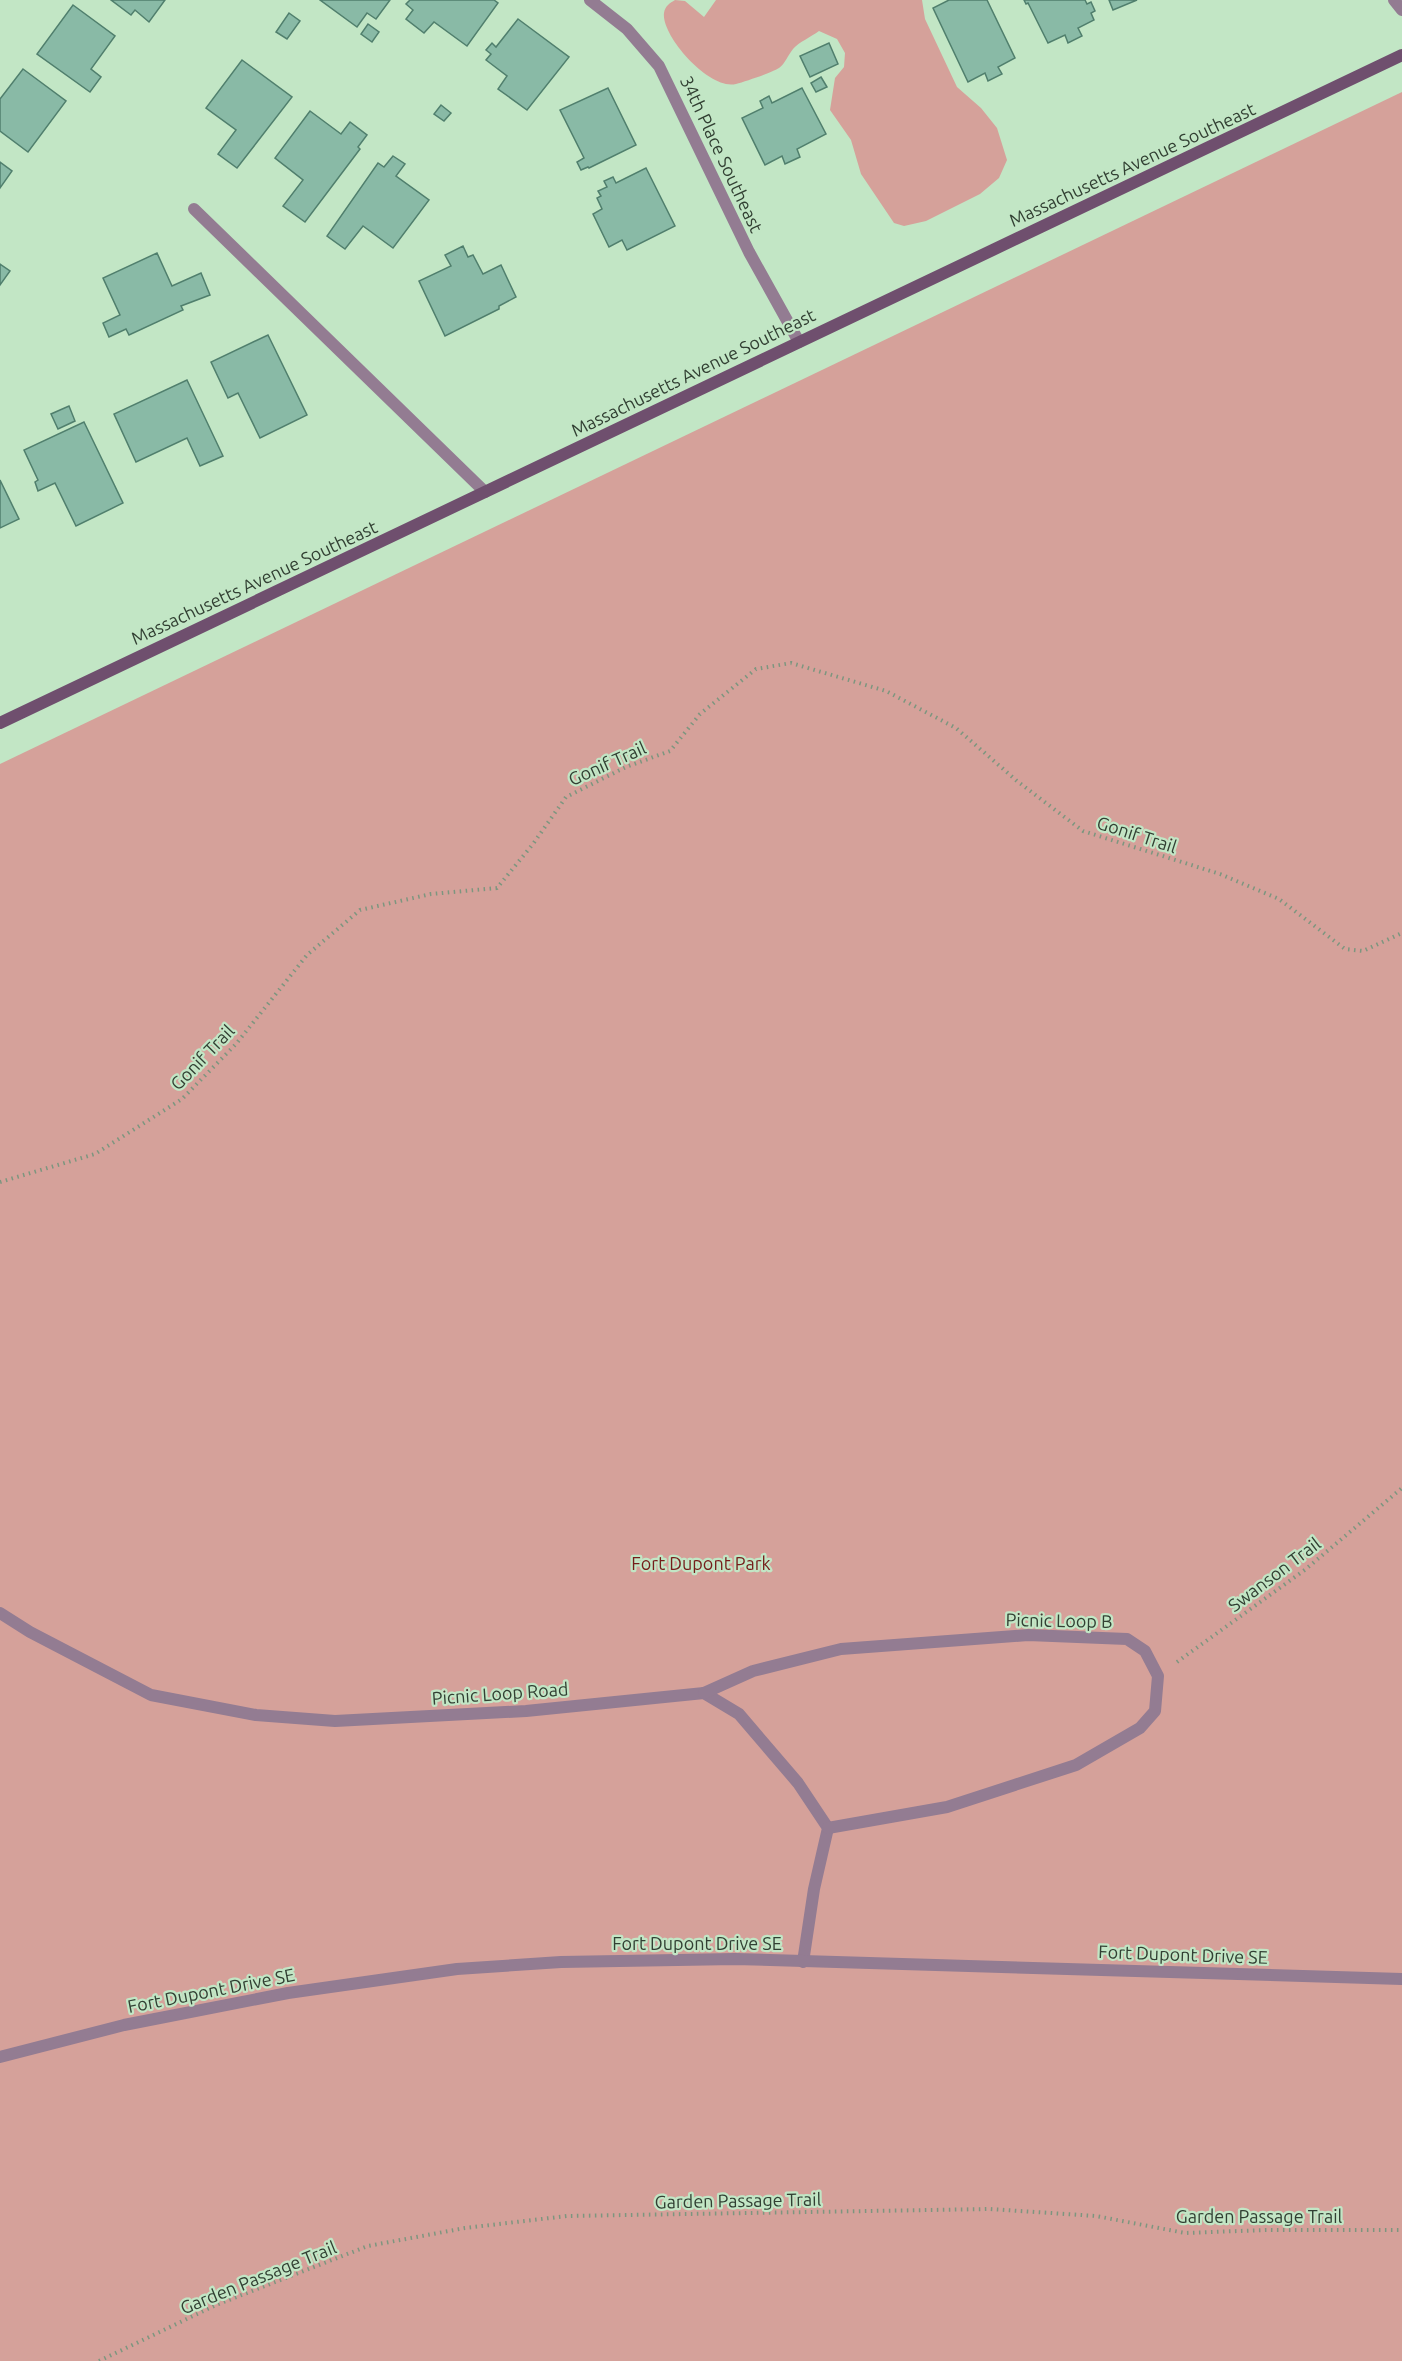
<svg xmlns="http://www.w3.org/2000/svg" width="1402" height="2361" font-family="Ubuntu,sans-serif">
	<rect width="100%" height="100%" fill="#c2e6c5"/>
	<!-- green -->
	<g fill="#d5a19a">
		<path d="M 675,0 L 685,1 L 704,17 L 716,0 L 922,0 L 925,19 L 957,87 L 981,108 L 997,128 L 1007,160 L 999,178 L 980,194 L 926,221 L 904,226 L 894,223 L 861,174 L 851,140 L 830,110 L 835,78 L 844,67 L 845,53 L 837,39 L 819,31 C 811,37 799,42 793,49 C 788,55 785,64 779,68 C 771,73 746,81 736,84 C 710,91 661,36 664,13 C 665,6 670,3 675,0 Z"/>
		<path d="M 1402,92 L 1402,2361 L 0,2361 L 0,764 Z"/>
	</g>
	<!-- building -->
	<g fill="#89baa6" stroke="#507f6d" stroke-width="1.5">
		<path d="M 111,0 L 165,0 L 149,22 L 135,10 L 131,15 Z"/>
		<path d="M 320,0 L 390,0 L 376,19 L 367,13 L 357,27 Z"/>
		<path d="M 410,0 L 494,0 L 498,3 L 467,46 L 434,22 L 424,33 L 406,19 L 413,10 L 406,4 Z"/>
		<path d="M 949,0 L 987,0 L 1015,58 L 998,67 L 1002,74 L 988,81 L 985,73 L 968,82 L 933,8 Z"/>
		<path d="M 1024,0 L 1085,0 L 1087,4 L 1091,2 L 1095,11 L 1091,13 L 1094,20 L 1078,28 L 1082,36 L 1068,43 L 1065,35 L 1048,43 L 1028,3 L 1026,4 Z"/>
		<path d="M 1109,0 L 1137,0 L 1113,10 Z"/>
		<path d="M 73,5 L 115,36 L 91,69 L 101,77 L 90,92 L 37,54 Z"/>
		<path d="M 289,13 L 300,21 L 287,39 L 276,32 Z"/>
		<path d="M 518,19 L 569,57 L 527,110 L 498,89 L 507,76 L 486,60 L 491,54 L 486,50 L 492,43 L 496,47 Z"/>
		<path d="M 368,24 L 379,32 L 372,42 L 361,34 Z"/>
		<path d="M 829,43 L 838,64 L 810,77 L 800,56 Z"/>
		<path d="M 242,60 L 292,97 L 237,168 L 218,154 L 236,130 L 206,108 Z"/>
		<path d="M 23,69 L 66,101 L 28,152 L 0,131 L 0,99 Z"/>
		<path d="M 821,77 L 827,87 L 816,92 L 811,83 Z"/>
		<path d="M 608,88 L 636,145 L 589,168 L 588,167 L 581,170 L 577,162 L 584,158 L 560,110 Z"/>
		<path d="M 802,88 L 826,134 L 797,149 L 800,157 L 785,164 L 782,156 L 765,165 L 742,118 L 763,108 L 760,101 L 769,96 L 772,103 Z"/>
		<path d="M 441,105 L 451,113 L 444,121 L 434,114 Z"/>
		<path d="M 310,111 L 341,134 L 350,122 L 367,135 L 358,147 L 360,149 L 305,222 L 283,206 L 303,180 L 275,158 Z"/>
		<path d="M 393,156 L 405,164 L 396,176 L 429,200 L 393,248 L 363,226 L 345,249 L 327,236 L 378,163 L 384,167 Z"/>
		<path d="M 0,162 L 12,171 L 0,188 Z"/>
		<path d="M 646,168 L 675,226 L 627,250 L 622,240 L 609,247 L 593,214 L 602,209 L 597,198 L 601,196 L 598,191 L 607,187 L 604,181 L 613,177 L 616,183 Z"/>
		<path d="M 463,246 L 468,257 L 473,255 L 483,274 L 501,265 L 516,297 L 499,306 L 499,309 L 445,336 L 419,281 L 451,266 L 445,255 Z"/>
		<path d="M 157,253 L 172,286 L 201,273 L 210,295 L 181,306 L 183,310 L 129,335 L 126,329 L 109,337 L 103,323 L 120,315 L 103,278 Z"/>
		<path d="M 0,264 L 10,271 L 0,285 Z"/>
		<path d="M 268,335 L 307,415 L 260,438 L 238,393 L 228,398 L 211,362 Z"/>
		<path d="M 187,380 L 223,456 L 200,466 L 187,438 L 136,462 L 114,414 Z"/>
		<path d="M 69,406 L 75,421 L 58,429 L 51,414 Z"/>
		<path d="M 84,422 L 123,503 L 76,526 L 55,483 L 38,491 L 35,482 L 38,480 L 24,450 Z"/>
		<path d="M 0,480 L 19,519 L 0,528 Z"/>
	</g>
	<g fill="none" stroke-linecap="round" stroke-linejoin="round">
		<!-- path -->
		<g stroke="#7d967f" stroke-width="4" stroke-dasharray="1.5 4.5" stroke-linecap="butt">
			<path d="M 0,1182 L 95,1154 L 182,1099 L 236,1044 L 307,955 L 360,910 L 431,894 L 497,888 L 533,844 L 566,797 L 626,767 L 670,751 L 700,714 L 756,669 L 791,663 L 886,691 L 956,728 L 1017,781 L 1083,831 L 1220,874 L 1279,899 L 1345,949 L 1363,951 L 1402,933"/>
			<path d="M 1177,1662 L 1306,1569 L 1402,1488"/>
			<path d="M 99,2361 L 216,2305 L 368,2246 L 465,2228 L 567,2216 L 990,2209 L 1096,2216 L 1185,2233 L 1266,2230 L 1402,2230"/>
		</g>
		<!-- lane -->
		<g stroke="#937c92" stroke-width="12">
			<path d="M 0,1613 L 30,1632 L 151,1695 L 256,1715 L 335,1721 L 526,1711 L 704,1693 L 739,1714 L 798,1783 L 828,1828 L 814,1889 L 803,1962"/>
			<path d="M 704,1693 L 753,1671 L 841,1649 L 1028,1635 L 1127,1639 L 1145,1651 L 1158,1676 L 1155,1711 L 1140,1728 L 1076,1765 L 947,1807 L 828,1828"/>
		</g>
		<!-- street -->
		<g stroke="#937c92" stroke-width="12">
			<path d="M 590,0 L 627,29 L 659,66 L 749,252 L 799,342"/>
			<path d="M 1394,0 L 1402,10"/>
			<path d="M 194,209 L 485,492"/>
			<path d="M 0,2057 L 124,2025 L 288,1993 L 457,1969 L 561,1962 L 735,1959 L 1402,1979"/>
		</g>
		<!-- secondary -->
		<path stroke="#6f4f6e" stroke-width="12" d="M 0,723 L 1402,55"/>
	</g>
	<g text-anchor="middle" dominant-baseline="central" stroke-width="4.5" stroke-linejoin="round" paint-order="stroke">
		<!-- street labels -->
		<g font-size="18" fill="#324033" stroke="#c2e6c5">
			<text transform="translate(722 154) rotate(65)">34th Place Southeast</text>
			<text transform="translate(1132 164) rotate(-25)">Massachusetts Avenue Southeast</text>
			<text transform="translate(693 372) rotate(-26)">Massachusetts Avenue Southeast</text>
			<text transform="translate(254 582) rotate(-25)">Massachusetts Avenue Southeast</text>
			<text transform="translate(607 763) rotate(-24)">Gonif Trail</text>
			<text transform="translate(1137 834) rotate(18)">Gonif Trail</text>
			<text transform="translate(202 1057) rotate(-46)">Gonif Trail</text>
			<text transform="translate(1274 1574) rotate(-37)">Swanson Trail</text>
			<text transform="translate(1059 1620) rotate(1)">Picnic Loop B</text>
			<text transform="translate(500 1693) rotate(-4)">Picnic Loop Road</text>
			<text x="697" y="1943">Fort Dupont Drive SE</text>
			<text transform="translate(1183 1954) rotate(2)">Fort Dupont Drive SE</text>
			<text transform="translate(211 1990) rotate(-11)">Fort Dupont Drive SE</text>
			<text transform="translate(738 2200) rotate(-1)">Garden Passage Trail</text>
			<text x="1259" y="2216">Garden Passage Trail</text>
			<text transform="translate(258 2277) rotate(-22)">Garden Passage Trail</text>
		</g>
		<!-- park labels -->
		<g font-size="18" fill="#751d1a" stroke="#c2e6c5">
			<text x="701" y="1563">Fort Dupont Park</text>
		</g>
	</g>
</svg>
